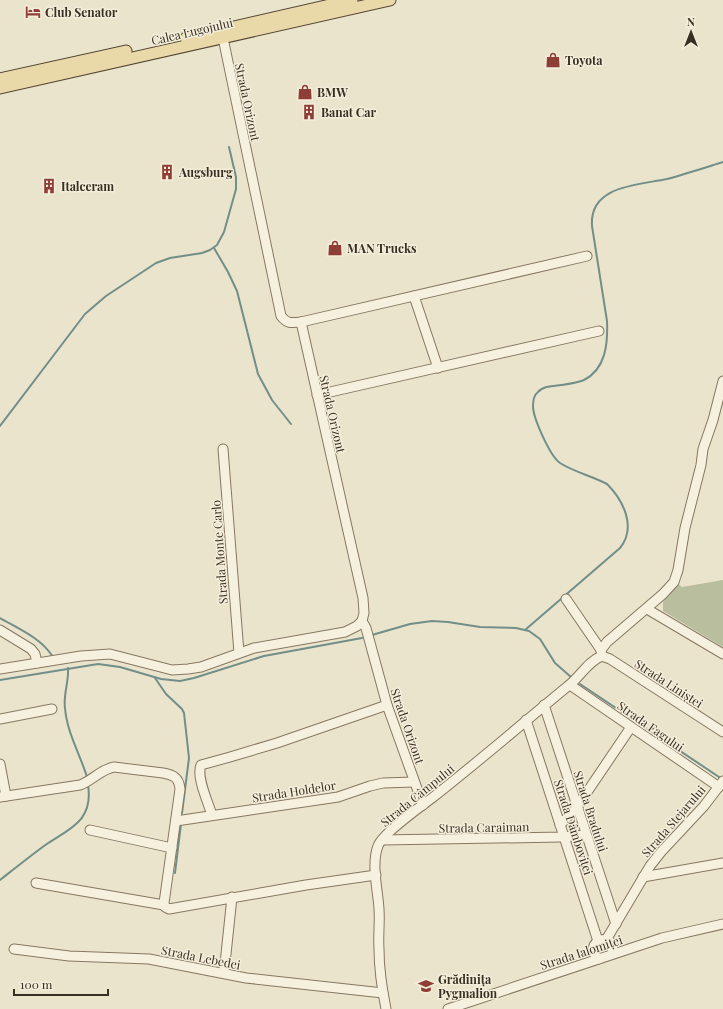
<svg xmlns="http://www.w3.org/2000/svg" width="723" height="1009" font-family="'Playfair Display',serif">
	<rect width="100%" height="100%" fill="#ebe4cc"/>
	<!-- cemetery -->
	<path fill="#b8be9e" d="M 723,580 L 723,647 L 663,611 L 663,602 L 677,583 L 682,587 Z"/>
	<g fill="none" stroke-linecap="round" stroke-linejoin="round">
		<!-- stream -->
		<g stroke="#728e89" stroke-width="2">
			<path d="M 214,248 L 228,272 L 237,291 L 258,374 L 272,400 L 291,424"/>
			<path d="M 0,426 L 85,314 L 106,296 L 156,263 L 170,258 L 202,253 L 210,250 L 217,245 L 224,232 L 236,189 L 236,177 L 229,147"/>
			<path d="M 0,618 C 19,629 41,638 53,657"/>
			<path d="M 525,630 L 620,548 C 637,527 623,500 607,484 C 592,476 574,472 560,463 C 550,456 533,418 533,406 C 533,401 534,395 538,392 C 543,386 553,386 561,385 C 568,384 577,383 584,380 C 606,369 608,343 607,321 L 592,226 C 589,185 639,185 667,179 C 686,174 704,168 723,162"/>
			<path d="M 372,635 L 410,624 L 432,621 L 448,622 L 480,627 L 516,628 L 529,631 L 540,639 L 555,663 L 571,677"/>
			<path d="M 68,668 C 69,682 63,695 65,708 C 67,733 80,754 87,777"/>
			<path d="M 155,678 L 166,694 L 182,709 L 184,713 L 189,758 L 182,813"/>
			<path d="M 0,680 L 98,664 L 120,667 L 161,679 L 180,681 L 194,678 L 264,656 L 362,638"/>
			<path d="M 580,684 L 722,779"/>
			<path d="M 175,873 L 181,824"/>
			<path d="M 0,880 C 14,869 29,857 44,846 C 68,829 94,822 88,785"/>
		</g>
		<!-- minor casing -->
		<g stroke="#867761" stroke-width="11">
			<g id="minor">
				<path d="M 223,38 L 281,316 C 287,324 292,323 301,322 L 363,598 L 364,613 L 362,621 L 366,628 L 387,705 L 423,805"/>
				<path d="M 414,296 L 438,368"/>
				<path d="M 301,322 L 587,256"/>
				<path d="M 317,395 L 599,331"/>
				<path d="M 223,449 L 239,653"/>
				<path d="M 566,599 L 601,650"/>
				<path d="M 647,609 L 723,654"/>
				<path d="M 0,630 L 31,649 L 35,654 L 37,663"/>
				<path d="M 602,656 L 601,650 L 607,642 L 663,594 L 674,582 L 678,570 L 685,528 L 701,465 L 703,449 L 713,420 L 723,381"/>
				<path d="M 602,656 L 610,659 L 723,732"/>
				<path d="M 0,669 L 81,656 L 110,654 L 172,670 L 188,669 L 201,667 L 254,648 L 345,632 L 357,626 L 362,621"/>
				<path d="M 570,685 L 719,787"/>
				<path d="M 544,705 L 616,924"/>
				<path d="M 0,719 L 52,709"/>
				<path d="M 526,720 L 598,941"/>
				<path d="M 0,764 L 6,796"/>
				<path d="M 0,797 L 80,785 C 92,781 101,769 114,767 L 163,773 C 173,775 179,777 180,789 L 164,903 L 165,907 L 169,909 L 306,885 L 376,875"/>
				<path d="M 212,815 C 208,802 196,777 201,765 L 230,757 L 277,743 L 387,705"/>
				<path d="M 176,821 L 338,797 L 370,786 L 383,783 L 414,782"/>
				<path d="M 560,825 L 577,807 L 631,727"/>
				<path d="M 90,830 L 172,848"/>
				<path d="M 382,840 L 562,837 L 586,835"/>
				<path d="M 643,877 L 723,863"/>
				<path d="M 36,883 L 164,905"/>
				<path d="M 606,940 L 650,866 L 661,852 L 704,806 L 723,781"/>
				<path d="M 14,949 L 69,956 L 149,959 L 246,978 L 383,993"/>
				<path d="M 599,959 C 579,942 618,928 612,954"/>
				<path d="M 224,973 L 232,897"/>
				<path d="M 386,1009 C 382,989 379,969 379,949 C 378,936 380,923 379,909 C 378,891 371,864 378,846 C 382,834 420,807 432,798 C 478,762 523,723 568,686 C 580,677 588,661 602,656"/>
				<path d="M 448,1009 L 662,938 L 723,924"/>
			</g>
		</g>
		<!-- major casing -->
		<g stroke="#554635" stroke-width="13">
			<g id="major">
				<path d="M 186,38 L 352,0"/>
				<path d="M 0,79 L 126,51"/>
				<path d="M 0,88 L 390,0"/>
			</g>
		</g>
		<!-- minor -->
		<use href="#minor" stroke="#f6f1de" stroke-width="9"/>
		<!-- major -->
		<use href="#major" stroke="#e9d9a9" stroke-width="11"/>
	</g>
	<!-- icons -->
	<defs>
		<g id="hotel-bare" transform="scale(1.2)"><path d="M-6-4.5h1.5V1H6V5H4.5V3h-9V5H-6ZM-4 0a1.8 1.8 0 1 1 3.6 0ZM.5 0V-2.5h3Q6-2.5 6 0Z" fill="#8f3d37" stroke="#f3edda" stroke-width="2.5" paint-order="stroke"/></g>
		<g id="shop-bare" transform="scale(1.2)"><path d="M-5-2.5h2.3a2.7 3.5 0 0 1 5.4 0H5L5.5 6h-11ZM-1.5-2.5h3a1.5 2.3 0 0 0-3 0Z" fill="#8f3d37" stroke="#f3edda" stroke-width="2.5" paint-order="stroke"/></g>
		<g id="building-bare" transform="scale(1.2)"><path d="M-4-6H4V6H1V3H-1V6H-4ZM-2.5-4.3h1.7v1.8h-1.7ZM.8-4.3h1.7v1.8H.8ZM-2.5-1h1.7V.8h-1.7ZM.8-1h1.7V.8H.8Z" fill="#8f3d37" stroke="#f3edda" stroke-width="2.5" paint-order="stroke"/></g>
		<g id="school-bare" transform="scale(1.2)"><path d="M0-5L7-2L0 1L-7-2ZM-4 1L0 2.5L4 1V4Q0 6-4 4Z" fill="#8f3d37" stroke="#f3edda" stroke-width="2.5" paint-order="stroke"/></g>
	</defs>
	<g fill-rule="evenodd">
		<use href="#hotel-bare" x="33" y="12"/>
		<use href="#shop-bare" x="553" y="60"/>
		<use href="#shop-bare" x="305" y="92"/>
		<use href="#building-bare" x="309" y="112"/>
		<use href="#building-bare" x="167" y="172"/>
		<use href="#building-bare" x="49" y="186"/>
		<use href="#shop-bare" x="335" y="248"/>
		<use href="#school-bare" x="426" y="986"/>
	</g>
	<g text-anchor="middle" dominant-baseline="central" stroke-width="3" stroke-linejoin="round" paint-order="stroke">
		<!-- poi labels -->
		<g font-size="12" font-weight="bold" fill="#382f23" stroke="#f3edda" text-anchor="start">
			<text x="45" y="12">Club Senator</text>
			<text x="565" y="60">Toyota</text>
			<text x="317" y="92">BMW</text>
			<text x="321" y="112">Banat Car</text>
			<text x="179" y="172">Augsburg</text>
			<text x="61" y="186">Italceram</text>
			<text x="347" y="248">MAN Trucks</text>
			<text x="438" y="979">Grădinița<tspan x="438" dy="14">Pygmalion</tspan></text>
		</g>
		<!-- street labels -->
		<g font-size="12" fill="#382f23" stroke="#f3edda">
			<text transform="translate(192 31) rotate(-13)">Calea Lugojului</text>
			<text transform="translate(248 102) rotate(78)">Strada Orizont</text>
			<text transform="translate(333 414) rotate(77)">Strada Orizont</text>
			<text transform="translate(219 552) rotate(-94)">Strada Monte Carlo</text>
			<text transform="translate(669 683) rotate(33)">Strada Liniștei</text>
			<text transform="translate(408 726) rotate(71)">Strada Orizont</text>
			<text transform="translate(651 726) rotate(35)">Strada Fagului</text>
			<text transform="translate(294 791) rotate(-9)">Strada Holdelor</text>
			<text transform="translate(417 795) rotate(-39)">Strada Câmpului</text>
			<text transform="translate(591 811) rotate(72)">Strada Bradului</text>
			<text transform="translate(673 821) rotate(-49)">Strada Stejarului</text>
			<text transform="translate(484 827) rotate(-1)">Strada Caraiman</text>
			<text transform="translate(574 827) rotate(72)">Strada Dâmboviței</text>
			<text transform="translate(581 952) rotate(-18)">Strada Ialomiței</text>
			<text transform="translate(201 957) rotate(11)">Strada Lebedei</text>
		</g>
	</g>
	<!-- north arrow -->
	<g transform="translate(691 32)" stroke="#f3edda" stroke-width="3" paint-order="stroke">
	<path d="M0-3L7 15L0 10L-7 15Z" fill="#382f23"/>
	<text y="-6" font-size="11" font-weight="bold" text-anchor="middle" fill="#382f23">N</text>
	</g>
	<!-- scale -->
	<path d="M14 989v6h94v-6" fill="none" stroke="#382f23" stroke-width="2"/>
	<text x="20" y="989" font-size="12" fill="#382f23" stroke="#f3edda" stroke-width="3" paint-order="stroke">100 m</text>
</svg>
